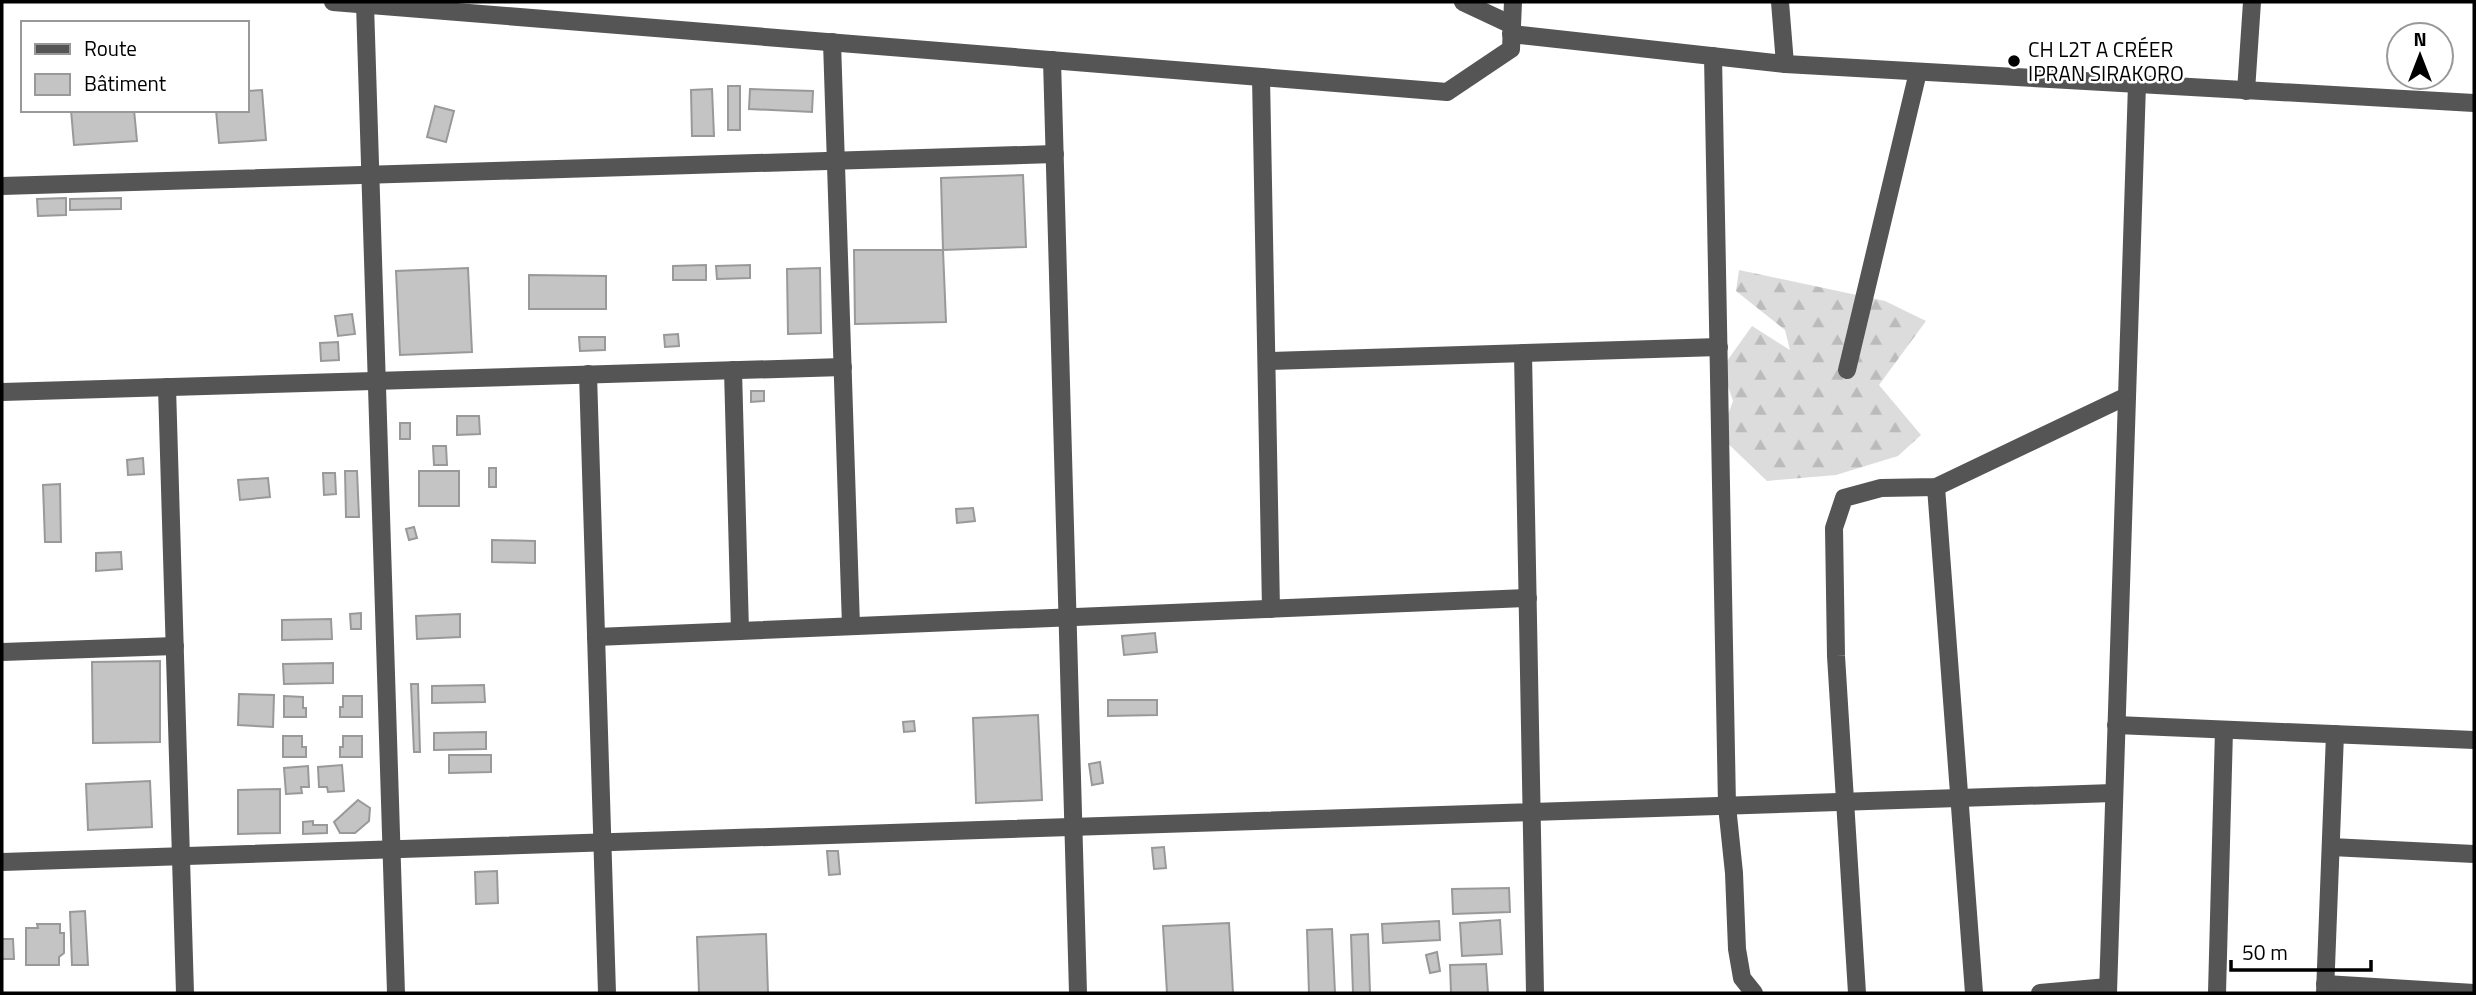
<svg xmlns="http://www.w3.org/2000/svg" width="2476" height="995" font-family="'Titillium Web',sans-serif">
	<defs>
		<pattern id="forest-firs" width="22" height="20" patternUnits="userSpaceOnUse" patternTransform="scale(1.75)"><rect width="22" height="20" fill="#dcdcdc"/><path d="M5 1l3.5 6h-7zM16 11l3.5 6h-7z" fill="#bbb"/></pattern>
	</defs>
	<rect width="100%" height="100%" fill="#fff"/>
	<!-- forest -->
	<path fill="url(#forest-firs)" d="M 1739,270 L 1885,301 L 1926,321 L 1879,385 L 1921,435 L 1898,456 L 1836,475 L 1767,481 L 1720,436 L 1733,401 L 1722,368 L 1752,326 L 1790,350 L 1785,330 L 1736,291 Z"/>
	<!-- building -->
	<g fill="#c4c4c4" stroke="#999" stroke-width="2">
		<rect x="728" y="86" width="12" height="44"/>
		<path d="M 712,89 L 714,136 L 692,136 L 691,90 Z"/>
		<path d="M 750,89 L 813,91 L 812,112 L 749,109 Z"/>
		<path d="M 262,90 L 266,140 L 219,143 L 216,110 L 247,110 L 247,91 Z"/>
		<path d="M 435,106 L 454,111 L 446,142 L 427,137 Z"/>
		<path d="M 71,110 L 134,110 L 137,141 L 74,145 Z"/>
		<path d="M 1023,175 L 1026,247 L 943,250 L 941,178 Z"/>
		<path d="M 66,198 L 66,215 L 38,216 L 37,199 Z"/>
		<path d="M 121,198 L 121,209 L 70,210 L 70,199 Z"/>
		<path d="M 854,250 L 943,250 L 946,322 L 855,324 Z"/>
		<path d="M 706,265 L 706,280 L 673,280 L 673,266 Z"/>
		<path d="M 750,265 L 750,278 L 717,279 L 716,266 Z"/>
		<path d="M 468,268 L 472,352 L 400,355 L 396,271 Z"/>
		<path d="M 820,268 L 821,333 L 788,334 L 787,269 Z"/>
		<path d="M 529,275 L 606,276 L 606,309 L 529,309 Z"/>
		<path d="M 352,314 L 355,334 L 338,336 L 335,316 Z"/>
		<path d="M 678,334 L 679,346 L 665,347 L 664,335 Z"/>
		<path d="M 579,337 L 605,337 L 605,350 L 580,351 Z"/>
		<path d="M 338,342 L 339,360 L 321,361 L 320,343 Z"/>
		<path d="M 751,391 L 764,391 L 764,401 L 751,402 Z"/>
		<path d="M 457,416 L 479,416 L 480,434 L 457,435 Z"/>
		<rect x="400" y="423" width="10" height="16"/>
		<path d="M 433,446 L 446,446 L 447,465 L 434,465 Z"/>
		<path d="M 143,458 L 144,474 L 128,475 L 127,460 Z"/>
		<rect x="489" y="468" width="7" height="19"/>
		<path d="M 345,471 L 357,471 L 359,517 L 346,517 Z"/>
		<rect x="419" y="471" width="40" height="35"/>
		<path d="M 323,473 L 335,473 L 336,494 L 324,495 Z"/>
		<path d="M 268,478 L 270,497 L 240,500 L 238,480 Z"/>
		<path d="M 60,484 L 61,542 L 45,542 L 43,485 Z"/>
		<path d="M 973,508 L 975,521 L 957,523 L 956,509 Z"/>
		<path d="M 414,527 L 417,538 L 409,540 L 406,529 Z"/>
		<path d="M 492,540 L 535,541 L 535,563 L 492,562 Z"/>
		<path d="M 121,552 L 122,569 L 96,571 L 96,553 Z"/>
		<path d="M 361,613 L 361,629 L 351,629 L 350,614 Z"/>
		<path d="M 460,614 L 460,637 L 417,639 L 416,616 Z"/>
		<path d="M 331,619 L 332,639 L 282,640 L 282,620 Z"/>
		<path d="M 1155,633 L 1157,652 L 1124,655 L 1122,636 Z"/>
		<path d="M 160,661 L 160,742 L 93,743 L 92,662 Z"/>
		<path d="M 333,663 L 333,683 L 284,684 L 283,664 Z"/>
		<path d="M 411,684 L 418,684 L 420,752 L 414,752 Z"/>
		<path d="M 484,685 L 485,702 L 432,703 L 432,686 Z"/>
		<path d="M 239,694 L 274,695 L 273,727 L 238,725 Z"/>
		<path d="M 284,696 L 303,697 L 303,708 L 306,708 L 306,717 L 284,717 Z"/>
		<path d="M 343,696 L 362,696 L 362,717 L 340,717 L 340,707 L 343,707 Z"/>
		<path d="M 1108,700 L 1157,700 L 1157,715 L 1108,716 Z"/>
		<path d="M 1038,715 L 1042,800 L 976,803 L 973,718 Z"/>
		<path d="M 914,721 L 915,731 L 904,732 L 903,722 Z"/>
		<path d="M 486,732 L 486,749 L 434,750 L 434,733 Z"/>
		<path d="M 283,736 L 302,736 L 302,747 L 306,747 L 306,757 L 283,757 Z"/>
		<path d="M 343,736 L 362,736 L 362,757 L 340,757 L 340,747 L 343,747 Z"/>
		<path d="M 449,755 L 491,755 L 491,772 L 449,773 Z"/>
		<path d="M 1100,762 L 1103,783 L 1092,785 L 1089,764 Z"/>
		<path d="M 342,765 L 344,791 L 328,792 L 327,787 L 319,787 L 318,767 Z"/>
		<path d="M 308,766 L 309,787 L 301,787 L 302,793 L 286,794 L 284,768 Z"/>
		<path d="M 150,781 L 152,827 L 88,830 L 86,784 Z"/>
		<path d="M 280,789 L 280,833 L 238,834 L 238,790 Z"/>
		<path d="M 358,800 L 370,808 L 369,821 L 355,833 L 340,833 L 334,822 Z"/>
		<path d="M 313,821 L 313,825 L 327,825 L 327,833 L 303,834 L 303,822 Z"/>
		<path d="M 1164,847 L 1166,868 L 1154,869 L 1152,848 Z"/>
		<path d="M 827,851 L 838,851 L 840,874 L 829,875 Z"/>
		<path d="M 497,871 L 498,903 L 476,904 L 475,872 Z"/>
		<path d="M 1509,888 L 1510,912 L 1453,914 L 1452,889 Z"/>
		<path d="M 85,911 L 88,965 L 72,965 L 70,912 Z"/>
		<path d="M 1500,920 L 1502,954 L 1462,956 L 1460,923 Z"/>
		<path d="M 1439,921 L 1440,940 L 1383,943 L 1382,924 Z"/>
		<path d="M 1229,923 L 1233,993 L 1167,993 L 1163,926 Z"/>
		<path d="M 37,924 L 60,924 L 60,933 L 64,933 L 64,953 L 59,957 L 59,965 L 26,965 L 26,928 L 38,928 Z"/>
		<path d="M 1332,929 L 1335,993 L 1309,993 L 1307,930 Z"/>
		<path d="M 766,934 L 768,993 L 699,993 L 697,937 Z"/>
		<path d="M 1368,934 L 1370,993 L 1353,993 L 1351,935 Z"/>
		<path d="M 2,939 L 13,939 L 14,959 L 2,959 Z"/>
		<path d="M 1437,952 L 1440,971 L 1430,973 L 1426,955 Z"/>
		<path d="M 1486,964 L 1488,993 L 1451,993 L 1450,965 Z"/>
	</g>
	<g fill="none" stroke-linecap="round" stroke-linejoin="round">
		<!-- minor -->
		<g stroke="#555" stroke-width="18">
			<path d="M 333,2 L 1447,92 L 1511,49 L 1513,2"/>
			<path d="M 1463,2 L 1512,25"/>
			<path d="M 1780,2 L 1785,64"/>
			<path d="M 365,4 L 396,993"/>
			<path d="M 1511,34 L 1785,64 L 2474,103"/>
			<path d="M 832,42 L 851,626"/>
			<path d="M 1713,56 L 1727,806 L 1734,873 L 1737,949 L 1742,978 L 1754,993"/>
			<path d="M 1052,60 L 1078,993"/>
			<path d="M 1261,77 L 1271,609"/>
			<path d="M 2246,91 L 2252,2"/>
			<path d="M 2,186 L 1055,154"/>
			<path d="M 1523,353 L 1535,993"/>
			<path d="M 1267,361 L 1719,347"/>
			<path d="M 733,370 L 740,631"/>
			<path d="M 1847,370 L 1918,72"/>
			<path d="M 588,374 L 607,993"/>
			<path d="M 167,387 L 185,993"/>
			<path d="M 2,392 L 843,367"/>
			<path d="M 1936,487 L 1974,993"/>
			<path d="M 596,637 L 1528,598"/>
			<path d="M 2,652 L 175,646"/>
			<path d="M 2116,725 L 2474,740"/>
			<path d="M 2331,847 L 2474,854"/>
			<path d="M 2,862 L 2113,793"/>
			<path d="M 2325,984 L 2474,993"/>
			<path d="M 1857,993 L 1836,656 L 1834,528 L 1844,498 L 1881,488 L 1936,487 L 2127,396"/>
			<path d="M 2040,993 L 2108,987"/>
			<path d="M 2108,993 L 2137,84"/>
			<path d="M 2217,993 L 2224,730"/>
			<path d="M 2325,993 L 2335,734"/>
		</g>
	</g>
	<!-- markers -->
	<circle fill="#000" stroke="#fff" stroke-width="2.5" cx="2014" cy="61" r="7"/>
	<g text-anchor="middle" dominant-baseline="central" stroke-width="5" stroke-linejoin="round" paint-order="stroke">
		<!-- poi labels -->
		<g font-size="21" fill="#000" stroke="#fff" text-anchor="start">
			<text x="2028" y="49">CH L2T A CRÉER<tspan x="2028" dy="24">IPRAN SIRAKORO</tspan></text>
		</g>
	</g>
	<!-- border -->
	<rect width="2476" height="995" fill="none" stroke="#000000" stroke-width="7"/>
	<!-- legend -->
	<rect x="21" y="21" width="228" height="91" fill="#ffffff" stroke="#999999" stroke-width="2"/>
	<rect x="35" y="44" width="35" height="10" fill="#555555" stroke="#999999" stroke-width="2"/>
	<text x="84" y="56" font-size="21" fill="#000000">Route</text>
	<rect x="35" y="74" width="35" height="21" fill="#c4c4c4" stroke="#999999" stroke-width="2"/>
	<text x="84" y="91" font-size="21" fill="#000000">Bâtiment</text>
	<!-- north arrow -->
	<g transform="translate(2420 56)"><circle r="33" fill="#ffffff" stroke="#999999" stroke-width="2"/>
	<path d="M0-5L12 26L0 18L-12 26Z" fill="#000000"/>
	<text y="-10" font-size="19" font-weight="bold" text-anchor="middle" fill="#000000">N</text>
	</g>
	<!-- scale -->
	<path d="M2231 960v10h140v-10" fill="none" stroke="#000000" stroke-width="3.5"/>
	<text x="2242" y="960" font-size="21" fill="#000000" stroke="#ffffff" stroke-width="5" paint-order="stroke">50 m</text>
</svg>
